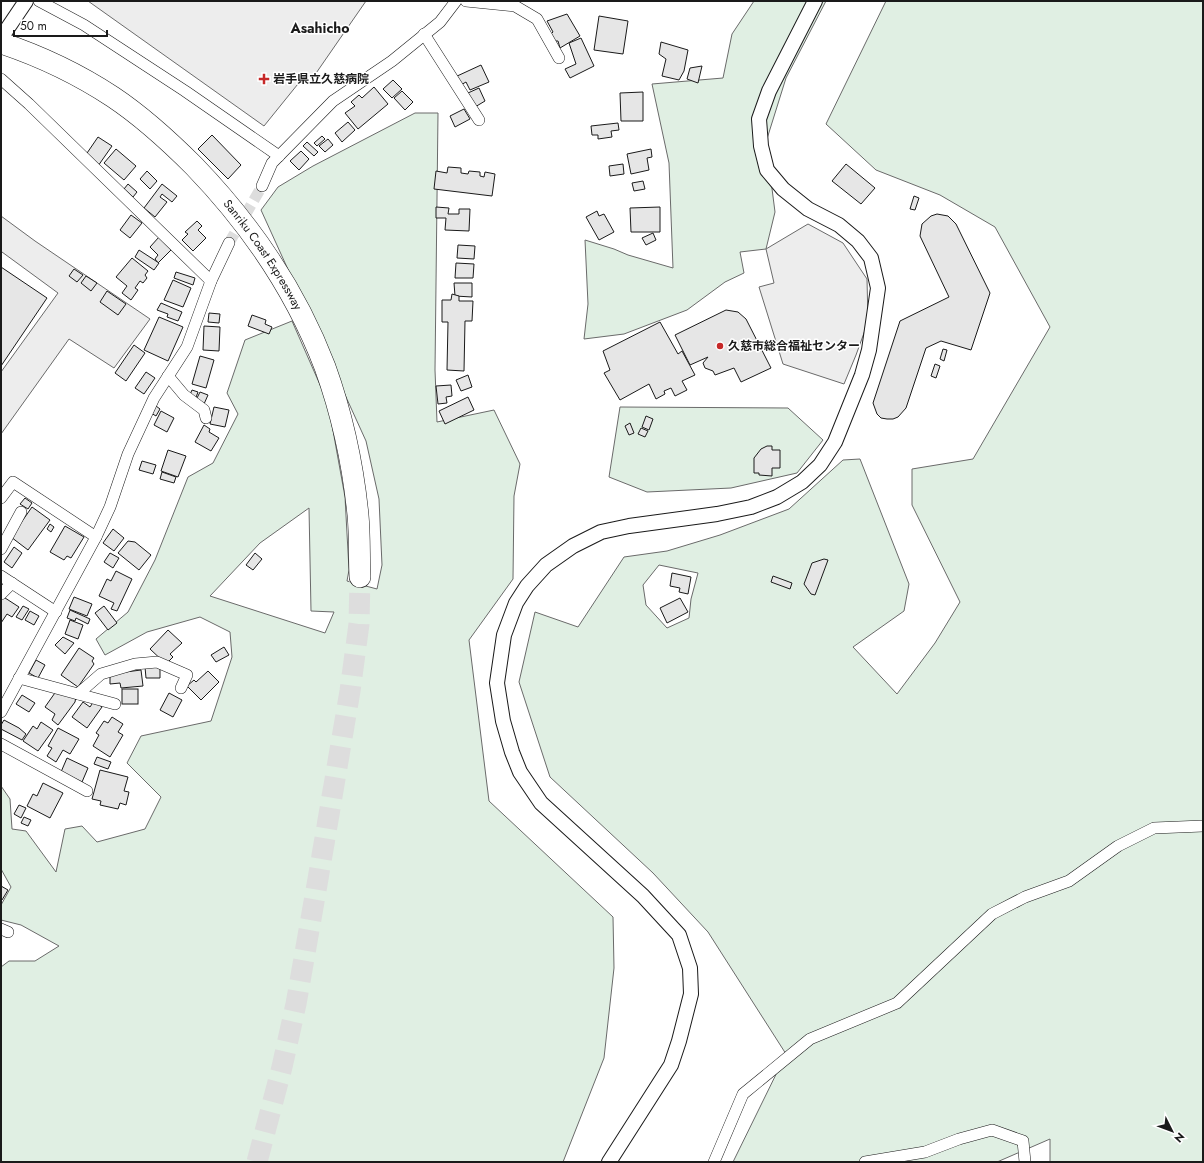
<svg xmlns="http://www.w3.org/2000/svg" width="1204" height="1163" font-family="Jost,'Noto Sans JP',sans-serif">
	<rect width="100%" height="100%" fill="#fff"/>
	<!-- green -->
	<g fill="#e0efe3" stroke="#6a6a6a" fill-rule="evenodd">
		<path d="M 754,1 L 826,1 L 786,78 L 766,142 L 775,212 L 766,249 L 740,252 L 744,273 L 725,282 L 687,310 L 624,334 L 584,339 L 588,304 L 585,240 L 614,249 L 628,255 L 673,268 L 669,163 L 652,84 L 723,78 L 732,34 Z"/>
		<path d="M 886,1 L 1203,1 L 1203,1162 L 1050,1162 L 1050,1139 L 997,1162 L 733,1162 L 786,1054 L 708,932 L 653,873 L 550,777 L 519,682 L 535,612 L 578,627 L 624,557 L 667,551 L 720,535 L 789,509 L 843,460 L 860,459 L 909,584 L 904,611 L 853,647 L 897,694 L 935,643 L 960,602 L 912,505 L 912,469 L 973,459 L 1050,327 L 995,227 L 940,195 L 876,170 L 826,124 ZM 659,565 L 698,573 L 691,599 L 689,618 L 667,628 L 646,605 L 643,585 Z"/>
		<path d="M 415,113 L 438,113 L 435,370 L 437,422 L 494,410 L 520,464 L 514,496 L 513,579 L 469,640 L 489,801 L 613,917 L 614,968 L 604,1058 L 563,1162 L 1,1162 L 1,967 L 9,961 L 35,961 L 59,946 L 21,925 L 1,920 L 1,905 L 11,887 L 1,869 L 1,786 L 10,799 L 12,829 L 26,831 L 56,872 L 65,829 L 82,826 L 97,842 L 145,829 L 161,797 L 127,763 L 141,736 L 211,721 L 232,657 L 230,632 L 200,617 L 147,632 L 105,655 L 96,639 L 128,612 L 155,560 L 188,477 L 213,463 L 238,414 L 227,393 L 245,340 L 292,321 L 328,403 L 345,497 L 349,570 L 347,581 L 377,589 L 382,565 L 379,499 L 366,441 L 261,210 L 278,187 L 313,166 ZM 309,508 L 311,611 L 334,612 L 325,633 L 210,596 L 260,543 Z"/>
		<path d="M 620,407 L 788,408 L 823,440 L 797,473 L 731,488 L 647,492 L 609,477 Z"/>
	</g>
	<!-- parking -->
	<g fill="#ededed" stroke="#6a6a6a">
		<path d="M 88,1 L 366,1 L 312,79 L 306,74 L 264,126 Z"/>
		<path d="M 1,216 L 35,241 L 150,319 L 114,368 L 69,339 L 1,434 L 1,372 L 58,293 L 2,252 L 1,254 Z"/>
		<path d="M 808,224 L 843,243 L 867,279 L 868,322 L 856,355 L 844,384 L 783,364 L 759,287 L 774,283 L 766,249 Z"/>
	</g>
	<!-- building -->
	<g fill="#e6e6e6" stroke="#1a1a1a">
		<path d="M 567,14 L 580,36 L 560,48 L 558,41 L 554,41 L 550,35 L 553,32 L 547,21 Z"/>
		<path d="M 599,16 L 628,21 L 623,54 L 594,50 Z"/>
		<path d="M 581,38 L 594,66 L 570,78 L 565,69 L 576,64 L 569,43 Z"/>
		<path d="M 661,42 L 688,50 L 684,71 L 679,80 L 662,76 L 666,59 L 659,54 Z"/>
		<path d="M 481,65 L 489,82 L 470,90 L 466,82 L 459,86 L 455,77 Z"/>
		<path d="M 702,66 L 698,83 L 687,79 L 690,68 Z"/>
		<path d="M 393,80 L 402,89 L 392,98 L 383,89 Z"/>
		<path d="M 374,87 L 388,104 L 358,129 L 345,113 L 355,106 L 351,102 L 359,95 L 362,98 Z"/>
		<path d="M 479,88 L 485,101 L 475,107 L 468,93 Z"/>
		<path d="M 402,91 L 413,102 L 405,110 L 394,98 Z"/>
		<path d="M 643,92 L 643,121 L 621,121 L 620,93 Z"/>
		<path d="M 464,109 L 470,119 L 455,127 L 450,116 Z"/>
		<path d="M 348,122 L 355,130 L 342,142 L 335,133 Z"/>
		<path d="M 618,123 L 619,130 L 611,131 L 612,137 L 598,139 L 598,135 L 592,135 L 591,126 Z"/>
		<path d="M 212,135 L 241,165 L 228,179 L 198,149 Z"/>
		<path d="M 322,136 L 325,139 L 317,146 L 314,143 Z"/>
		<path d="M 98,137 L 112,146 L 98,166 L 85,156 Z"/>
		<path d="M 328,139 L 333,145 L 325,152 L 319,146 Z"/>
		<path d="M 307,142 L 318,152 L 314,156 L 303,146 Z"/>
		<path d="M 116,149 L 136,166 L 124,180 L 104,163 Z"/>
		<path d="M 651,149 L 652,157 L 647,158 L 649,170 L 631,174 L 627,154 Z"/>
		<path d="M 301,151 L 309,159 L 299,170 L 290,161 Z"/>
		<path d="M 623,164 L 624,174 L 610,176 L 609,166 Z"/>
		<path d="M 846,164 L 875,188 L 861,204 L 832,181 Z"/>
		<path d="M 448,167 L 461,168 L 461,173 L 468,174 L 469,171 L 480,172 L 480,176 L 484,177 L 485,172 L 495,174 L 492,196 L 434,189 L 436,171 L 447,173 Z"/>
		<path d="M 147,171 L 157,181 L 150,189 L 140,179 Z"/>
		<path d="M 643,181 L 645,189 L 634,191 L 632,183 Z"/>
		<path d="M 128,184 L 137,192 L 133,197 L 124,189 Z"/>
		<path d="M 162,184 L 177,196 L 172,202 L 162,194 L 160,197 L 167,202 L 155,217 L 144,208 Z"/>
		<path d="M 914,196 L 919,198 L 915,210 L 910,209 Z"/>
		<path d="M 436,207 L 449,208 L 448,214 L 459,214 L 459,209 L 470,209 L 469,231 L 445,230 L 446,218 L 436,218 Z"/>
		<path d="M 660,207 L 660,232 L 631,232 L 630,208 Z"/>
		<path d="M 597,211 L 599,216 L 604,214 L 614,232 L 599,240 L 586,217 Z"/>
		<path d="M 937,214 L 948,216 L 956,224 L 990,293 L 971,350 L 941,341 L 926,348 L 906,408 L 898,417 L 893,419 L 887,419 L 881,418 L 877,414 L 873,403 L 900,321 L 949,297 L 920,236 L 922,224 L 931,216 Z"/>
		<path d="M 131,215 L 142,223 L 130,238 L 120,230 Z"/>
		<path d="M 197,221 L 202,226 L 198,230 L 206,238 L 193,251 L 182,240 L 188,234 L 185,232 Z"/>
		<path d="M 653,233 L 656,240 L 646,245 L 642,238 Z"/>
		<path d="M 159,237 L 171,250 L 158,263 L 155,259 L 158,255 L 150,247 Z"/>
		<path d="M 458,245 L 475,246 L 474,259 L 457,258 Z"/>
		<path d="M 139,250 L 159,263 L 154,270 L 135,257 Z"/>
		<path d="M 132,258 L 148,271 L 145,275 L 147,278 L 143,283 L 140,281 L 135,288 L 138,290 L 131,300 L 122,293 L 127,286 L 116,277 Z"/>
		<path d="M 456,263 L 474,264 L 473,278 L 455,278 Z"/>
		<path d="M 1,267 L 47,298 L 1,366 Z"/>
		<path d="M 74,269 L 83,275 L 77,282 L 69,276 Z"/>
		<path d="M 176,272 L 195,278 L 193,285 L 174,278 Z"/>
		<path d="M 86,276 L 97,283 L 91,291 L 81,283 Z"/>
		<path d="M 173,280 L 191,288 L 183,307 L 164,300 Z"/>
		<path d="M 454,283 L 472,283 L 472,297 L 455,296 Z"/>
		<path d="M 107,291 L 126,304 L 118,315 L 100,302 Z"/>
		<path d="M 452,294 L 459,296 L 459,301 L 473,301 L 472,321 L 465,321 L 464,371 L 447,370 L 448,322 L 442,322 L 442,300 L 451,300 Z"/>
		<path d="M 161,303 L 182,312 L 178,321 L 167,317 L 168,314 L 157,310 Z"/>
		<path d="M 726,310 L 738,312 L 746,319 L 771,368 L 741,382 L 734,368 L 715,375 L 713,371 L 705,368 L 703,363 L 708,357 L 690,365 L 675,335 Z"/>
		<path d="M 209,313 L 220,314 L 219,323 L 208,322 Z"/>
		<path d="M 252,315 L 266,320 L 265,324 L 272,327 L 269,334 L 248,326 Z"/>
		<path d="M 159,317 L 183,327 L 168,361 L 144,350 Z"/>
		<path d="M 660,322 L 678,354 L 682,351 L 695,375 L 682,381 L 687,390 L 675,396 L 671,388 L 664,391 L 665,394 L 656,399 L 649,384 L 620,400 L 604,373 L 610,370 L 603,351 Z"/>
		<path d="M 204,326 L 220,327 L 219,351 L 203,350 Z"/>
		<path d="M 134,345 L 145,353 L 126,381 L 115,373 Z"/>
		<path d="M 943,349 L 947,350 L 944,361 L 940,359 Z"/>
		<path d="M 200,356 L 214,360 L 206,388 L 192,384 Z"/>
		<path d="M 935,364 L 940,366 L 936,378 L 931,376 Z"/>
		<path d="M 146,372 L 155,378 L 144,394 L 135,388 Z"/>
		<path d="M 468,375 L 472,387 L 461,391 L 456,380 Z"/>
		<path d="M 451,385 L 452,396 L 446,397 L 447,403 L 438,404 L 436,386 Z"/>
		<path d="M 192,390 L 198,392 L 195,400 L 189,397 Z"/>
		<path d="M 200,392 L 208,395 L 204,404 L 196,400 Z"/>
		<path d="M 468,397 L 474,410 L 445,424 L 439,411 Z"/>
		<path d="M 156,406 L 160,409 L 156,416 L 151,413 Z"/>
		<path d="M 214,407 L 229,410 L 225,427 L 210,424 Z"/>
		<path d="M 161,411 L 174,418 L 167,432 L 154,425 Z"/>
		<path d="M 646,416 L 653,419 L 649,430 L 642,427 Z"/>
		<path d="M 630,423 L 634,433 L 629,435 L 625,426 Z"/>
		<path d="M 204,425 L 210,429 L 209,432 L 219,438 L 211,451 L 195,442 Z"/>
		<path d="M 641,428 L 648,431 L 645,437 L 638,434 Z"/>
		<path d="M 767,446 L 772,446 L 772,450 L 780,450 L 780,468 L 772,468 L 772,476 L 759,475 L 759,473 L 754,473 L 754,458 L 761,449 Z"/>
		<path d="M 168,450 L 186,456 L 178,477 L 161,471 Z"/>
		<path d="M 142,461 L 156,465 L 153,474 L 139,470 Z"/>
		<path d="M 162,472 L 176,477 L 174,483 L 160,479 Z"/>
		<path d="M 25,498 L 32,503 L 28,509 L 20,504 Z"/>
		<path d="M 32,507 L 50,520 L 28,550 L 11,537 Z"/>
		<path d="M 50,524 L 54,527 L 51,532 L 47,529 Z"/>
		<path d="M 65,526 L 84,537 L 71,558 L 67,556 L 64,560 L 50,552 Z"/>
		<path d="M 113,529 L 124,538 L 114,551 L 103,543 Z"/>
		<path d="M 128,541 L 135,542 L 151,555 L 139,570 L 118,553 Z"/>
		<path d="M 14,547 L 22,553 L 12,568 L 4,562 Z"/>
		<path d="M 110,553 L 119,558 L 113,568 L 104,562 Z"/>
		<path d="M 255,553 L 262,559 L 253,570 L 246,565 Z"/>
		<path d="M 824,559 L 828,560 L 815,595 L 811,594 L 804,584 L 812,563 Z"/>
		<path d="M 116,571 L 132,579 L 117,611 L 111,609 L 114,603 L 99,596 L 107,579 L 111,581 Z"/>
		<path d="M 672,573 L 691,577 L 688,594 L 679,592 L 680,588 L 670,586 Z"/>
		<path d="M 773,576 L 792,583 L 790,589 L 771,582 Z"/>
		<path d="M 2,596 L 19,607 L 12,617 L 7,614 L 1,623 L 1,598 Z"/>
		<path d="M 74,597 L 92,604 L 87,616 L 69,609 Z"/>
		<path d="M 680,598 L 688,612 L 667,623 L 660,608 Z"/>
		<path d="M 23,606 L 29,609 L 22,620 L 16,617 Z"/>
		<path d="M 104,606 L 117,623 L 108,630 L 95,613 Z"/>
		<path d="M 70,610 L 90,619 L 88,624 L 76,618 L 75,621 L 67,618 Z"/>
		<path d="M 30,611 L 39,616 L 34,625 L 25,620 Z"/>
		<path d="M 70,620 L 83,625 L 78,639 L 65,634 Z"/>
		<path d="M 168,630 L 182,643 L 170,654 L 173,657 L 166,664 L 150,649 Z"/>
		<path d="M 63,637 L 74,643 L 65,654 L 55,645 Z"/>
		<path d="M 224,647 L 229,655 L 216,662 L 211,655 Z"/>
		<path d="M 79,648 L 94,658 L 92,661 L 94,664 L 78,687 L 61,675 Z"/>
		<path d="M 36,660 L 45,665 L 38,678 L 29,673 Z"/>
		<path d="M 145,667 L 160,667 L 160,678 L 146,678 Z"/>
		<path d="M 141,670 L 143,686 L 121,688 L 120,683 L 110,684 L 110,674 Z"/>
		<path d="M 208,671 L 219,682 L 201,700 L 187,686 L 194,680 L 196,682 Z"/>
		<rect x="122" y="689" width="16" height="15"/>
		<path d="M 57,690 L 76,696 L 75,702 L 58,725 L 52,720 L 55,714 L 45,707 Z"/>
		<path d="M 169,693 L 182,700 L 173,717 L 160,710 Z"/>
		<path d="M 22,695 L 35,703 L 29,712 L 16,704 Z"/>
		<path d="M 94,701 L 102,707 L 87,728 L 72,717 L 83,702 L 90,707 Z"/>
		<path d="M 112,717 L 123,724 L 118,732 L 123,735 L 110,757 L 93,746 L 99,735 L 96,733 L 104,721 L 108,723 Z"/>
		<path d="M 4,720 L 19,728 L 26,734 L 22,740 L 1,729 L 1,725 Z"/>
		<path d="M 41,722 L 53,730 L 38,751 L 23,741 L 33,726 L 37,729 Z"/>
		<path d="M 58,728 L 79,739 L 70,754 L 63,750 L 56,762 L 47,756 L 52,748 L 48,746 Z"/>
		<path d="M 97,757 L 111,762 L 108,769 L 94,764 Z"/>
		<path d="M 67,758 L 88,768 L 82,782 L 61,772 Z"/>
		<path d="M 100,770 L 128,777 L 124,791 L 129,792 L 126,805 L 120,803 L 118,809 L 100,805 L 101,801 L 92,799 Z"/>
		<path d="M 43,783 L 63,793 L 50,818 L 27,806 L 33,794 L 37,796 Z"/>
		<path d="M 19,805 L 26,808 L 21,818 L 14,814 Z"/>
		<path d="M 24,817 L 31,820 L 28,826 L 21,823 Z"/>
		<path d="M 1,886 L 8,890 L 2,900 L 1,899 Z"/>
	</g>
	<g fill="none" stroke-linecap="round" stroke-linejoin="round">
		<!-- minor-tunnel -->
		<path stroke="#ddd" stroke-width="11" stroke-dasharray="11 5.5" stroke-linecap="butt" d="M 229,243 L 262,186"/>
		<!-- motorway-tunnel -->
		<path stroke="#ddd" stroke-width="21" stroke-dasharray="21 10" stroke-linecap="butt" d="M 257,1162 L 282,1067 L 296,1004 L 318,879 L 350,691 L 359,624 L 360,577"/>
		<!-- minor casing -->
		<g stroke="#1a1a1a" stroke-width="12">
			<g id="minor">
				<path d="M 39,1 L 84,25 L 185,91 L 279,156"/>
				<path d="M 466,1 L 515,6 L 537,19 L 559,58"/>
				<path d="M 424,34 L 479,120"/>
				<path d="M 1,79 L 29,104 L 211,281"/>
				<path d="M 262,186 L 272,163 L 333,101 L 392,61 L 440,22 L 456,1"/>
				<path d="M 168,376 L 184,395 L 204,410 L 206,418"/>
				<path d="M 1,498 L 13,482 L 96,537"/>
				<path d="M 1,549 L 21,512"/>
				<path d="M 1,576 L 56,612"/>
				<path d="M 1,594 L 12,583"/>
				<path d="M 19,678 L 115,704"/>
				<path d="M 78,694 L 101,674 L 135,664 L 157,662 L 187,675 L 181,688"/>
				<path d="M 1,712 L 96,537 L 110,507 L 128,454 L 154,398 L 187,347 L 211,281 L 229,243"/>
				<path d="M 1,744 L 87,791"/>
				<path d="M 1,929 L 8,932"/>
				<path d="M 714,1162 L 743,1094 L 810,1039 L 897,1003 L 992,914 L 1025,897 L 1069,881 L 1118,846 L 1154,828 L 1203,826"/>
				<path d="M 865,1162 L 925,1152 L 959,1139 L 992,1130 L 1023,1141 L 1025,1162"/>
			</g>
		</g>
		<!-- tertiary casing -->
		<g stroke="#1a1a1a" stroke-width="16">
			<g id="tertiary">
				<path d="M 1,38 L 26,1"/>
				<path d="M 609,1162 L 671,1065 L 679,1041 L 691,994 L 690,968 L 679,935 L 643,896 L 541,803 L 520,772 L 512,752 L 503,721 L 497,683 L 504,635 L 516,603 L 527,586 L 546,565 L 573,546 L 601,532 L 629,526 L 717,514 L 751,507 L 777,497 L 802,482 L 820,465 L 835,442 L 862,375 L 869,350 L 878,288 L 871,258 L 858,241 L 839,225 L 808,209 L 783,189 L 767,170 L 761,146 L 759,119 L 769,91 L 815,1"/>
			</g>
		</g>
		<!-- motorway casing -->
		<g stroke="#1a1a1a" stroke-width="22">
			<g id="motorway">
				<path id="s1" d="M 1,43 C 40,56 78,74 113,97 C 143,117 169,141 194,166 C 250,224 296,291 325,367 C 342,414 353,465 358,515 C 360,536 359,557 360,577"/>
			</g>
		</g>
		<!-- minor -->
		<use href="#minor" stroke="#fff" stroke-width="11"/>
		<!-- tertiary -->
		<use href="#tertiary" stroke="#fff" stroke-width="14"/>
		<!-- motorway -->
		<use href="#motorway" stroke="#fff" stroke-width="21"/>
	</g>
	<!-- markers -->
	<g fill="#c62828" stroke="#fff" stroke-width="1.5">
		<path d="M262 73h4v4h4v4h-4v4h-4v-4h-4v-4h4z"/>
		<circle cx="720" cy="346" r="4"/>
	</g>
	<g text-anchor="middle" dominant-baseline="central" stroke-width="3" stroke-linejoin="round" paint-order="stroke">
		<!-- poi labels -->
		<g font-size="12" font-weight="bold" fill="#1a1a1a" stroke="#fff" text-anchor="start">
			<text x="273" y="79">岩手県立久慈病院</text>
			<text x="728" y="346">久慈市総合福祉センター</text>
		</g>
		<!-- street labels -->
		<g font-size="12" fill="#1a1a1a" stroke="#fff">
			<text stroke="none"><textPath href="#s1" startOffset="344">Sanriku Coast Expressway</textPath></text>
		</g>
		<!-- quarter labels -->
		<g font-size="14" font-weight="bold" fill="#1a1a1a" stroke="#fff">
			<text x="320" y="28">Asahicho</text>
		</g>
	</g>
	<!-- border -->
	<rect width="1204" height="1163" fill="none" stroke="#1a1a1a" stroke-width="4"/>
	<!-- north arrow -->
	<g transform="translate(1172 1131) rotate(132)" stroke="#ffffff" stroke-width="3" paint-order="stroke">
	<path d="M0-3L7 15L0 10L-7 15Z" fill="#1a1a1a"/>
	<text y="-6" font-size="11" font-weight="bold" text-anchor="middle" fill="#1a1a1a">N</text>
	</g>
	<!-- scale -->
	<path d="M14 30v6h93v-6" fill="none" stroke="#1a1a1a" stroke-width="2"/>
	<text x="20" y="30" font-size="12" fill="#1a1a1a" stroke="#ffffff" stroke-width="3" paint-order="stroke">50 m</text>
</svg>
